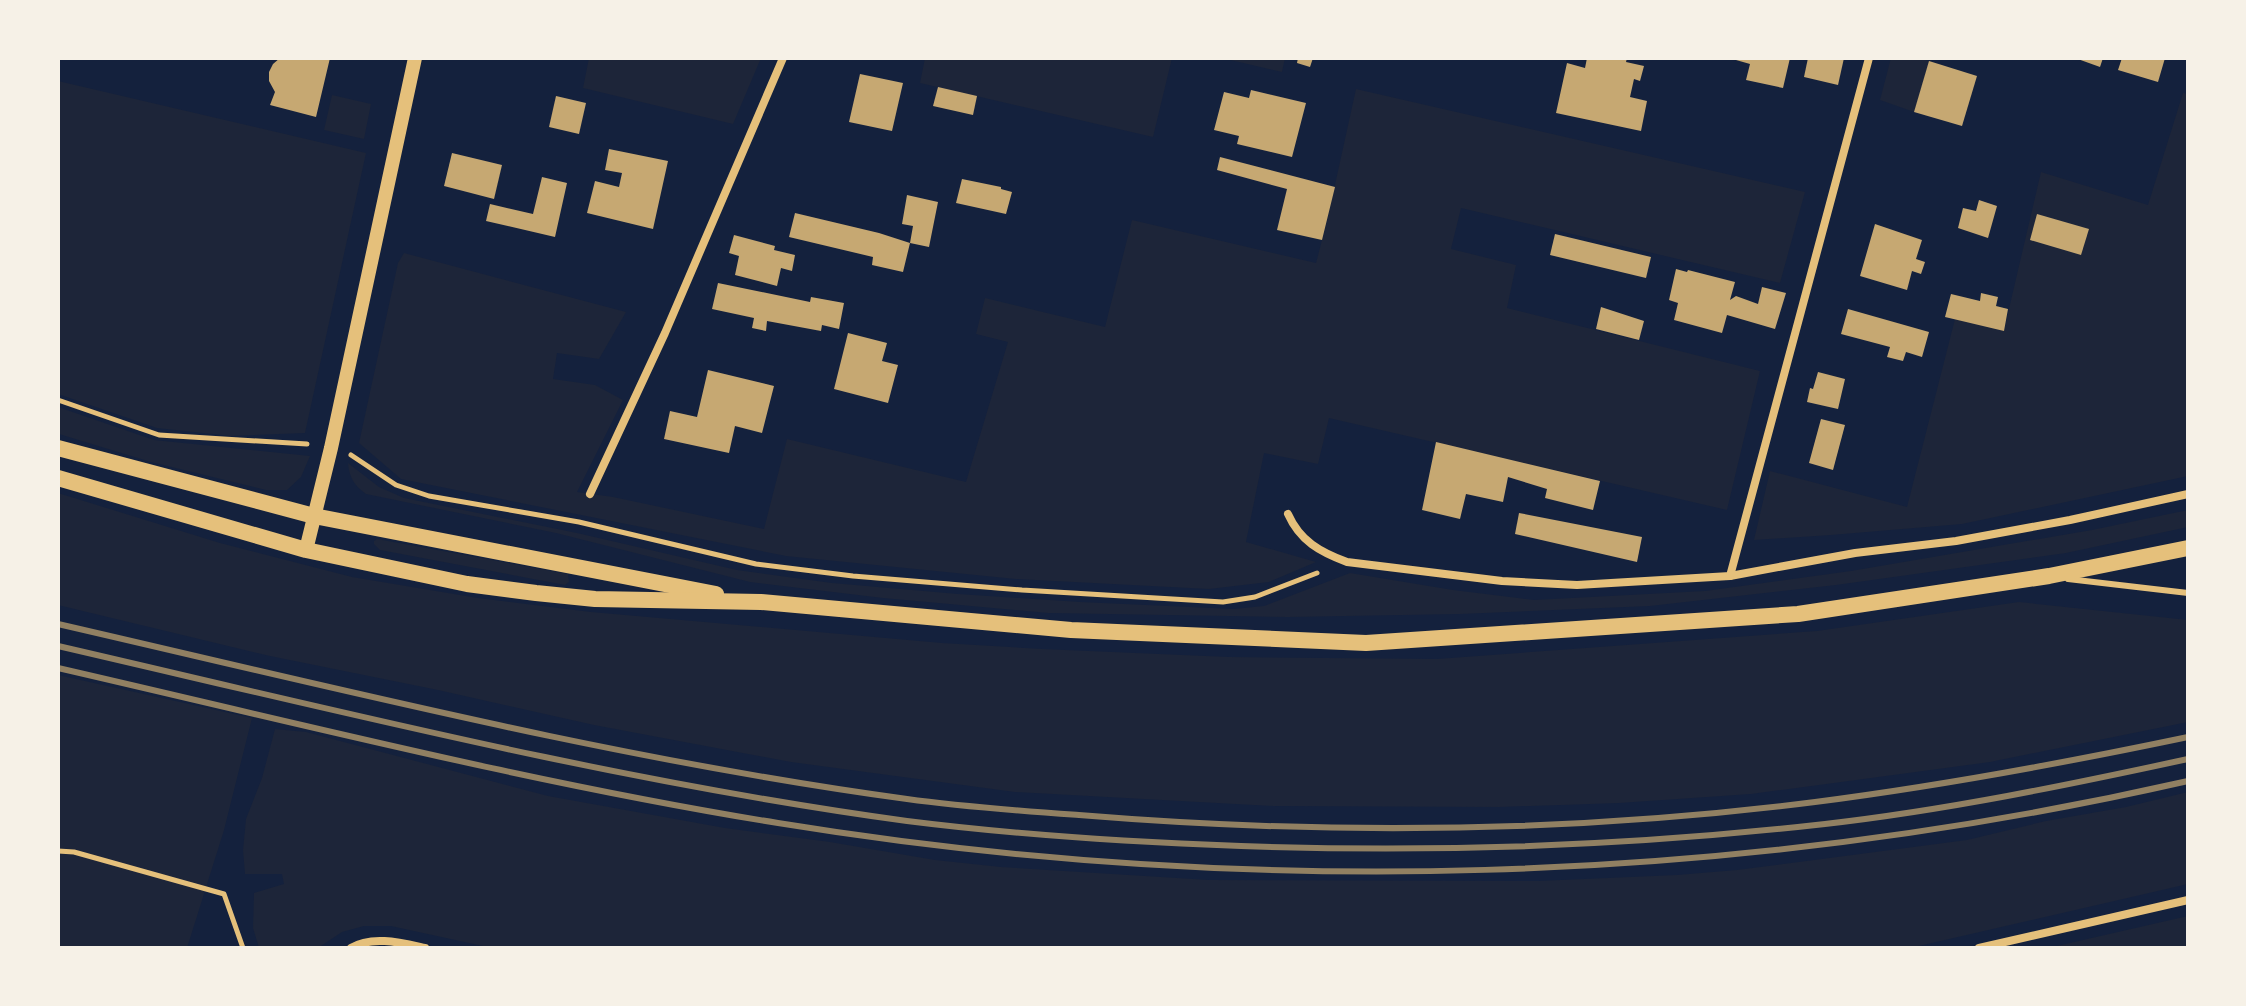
<svg xmlns="http://www.w3.org/2000/svg" width="2246" height="1006" font-family="'Crimson Pro',serif">
	<rect width="100%" height="100%" fill="#14213d"/>
	<!-- green -->
	<g fill="#1d2539">
		<path d="M 589,58 L 761,58 L 733,124 L 583,88 Z"/>
		<path d="M 925,58 L 1172,58 L 1153,137 L 920,83 Z"/>
		<path d="M 1222,58 L 1285,58 L 1282,72 Z"/>
		<path d="M 1891,58 L 1918,58 L 1929,61 L 1914,112 L 1880,100 Z"/>
		<path d="M 58,81 L 366,153 L 305,433 L 231,436 L 157,428 L 58,394 Z"/>
		<path d="M 1356,89 L 1805,192 L 1780,283 L 1461,208 L 1451,249 L 1516,265 L 1507,308 L 1760,371 L 1727,510 L 1329,418 L 1318,464 L 1264,453 L 1246,542 L 1316,562 L 1269,582 L 1209,589 L 1016,579 L 786,556 L 401,479 L 359,443 L 398,263 L 404,253 L 626,312 L 599,359 L 557,353 L 553,379 L 595,385 L 623,400 L 577,492 L 613,497 L 764,529 L 787,439 L 966,482 L 1008,342 L 976,334 L 985,298 L 1105,327 L 1132,220 L 1316,263 L 1327,221 Z"/>
		<path d="M 2183,93 L 2188,94 L 2188,476 L 1962,524 L 1831,535 L 1754,540 L 1770,471 L 1907,507 L 1955,319 L 2004,330 L 2041,172 L 2148,205 Z"/>
		<path d="M 332,95 L 371,104 L 364,139 L 324,130 Z"/>
		<path d="M 58,407 L 154,440 L 310,456 L 301,477 L 287,490 L 266,490 L 151,462 L 59,434 Z"/>
		<path d="M 348,463 L 379,487 L 404,498 L 577,533 L 737,570 L 832,583 L 958,594 L 1080,602 L 1234,609 L 1264,606 L 1350,573 L 1453,590 L 1534,600 L 1705,591 L 1851,571 L 2092,530 L 2188,510 L 2188,527 L 2066,553 L 1836,585 L 1650,606 L 1460,614 L 1288,617 L 1048,613 L 883,598 L 750,582 L 556,533 L 366,494 C 355,486 349,478 348,463 Z"/>
		<path d="M 58,493 L 220,543 L 352,577 L 478,598 L 591,612 L 942,643 L 1042,649 L 1229,657 L 1437,659 L 1817,631 L 2019,602 L 2188,620 L 2188,722 L 1990,762 L 1751,794 L 1619,803 L 1499,807 L 1274,806 L 1015,792 L 791,762 L 594,725 L 438,690 L 270,656 L 58,605 Z"/>
		<path d="M 377,539 L 568,574 L 569,582 L 565,585 L 380,550 L 374,544 L 374,541 Z"/>
		<path d="M 58,675 L 252,718 L 224,830 L 187,948 L 58,948 Z"/>
		<path d="M 275,729 L 306,732 L 548,796 L 725,828 L 830,842 L 935,860 L 1001,867 L 1209,880 L 1538,881 L 1677,875 L 1737,870 L 1967,840 L 2046,821 L 2126,807 L 2188,792 L 2188,884 L 1910,948 L 492,948 L 391,926 L 364,926 L 342,932 L 318,948 L 259,948 L 253,928 L 254,893 L 284,884 L 282,874 L 245,874 L 243,850 L 246,819 L 262,778 Z"/>
		<path d="M 2188,916 L 2188,948 L 2048,948 Z"/>
	</g>
	<!-- building -->
	<g fill="#c6a872">
		<path d="M 280,58 L 330,58 L 316,117 L 270,105 L 275,92 L 269,81 L 269,72 L 273,64 Z"/>
		<path d="M 1298,58 L 1313,58 L 1310,67 L 1297,63 Z"/>
		<path d="M 1587,58 L 1627,58 L 1626,62 L 1644,66 L 1640,81 L 1634,79 L 1630,97 L 1647,101 L 1641,131 L 1556,113 L 1567,63 L 1585,68 Z"/>
		<path d="M 1729,58 L 1790,58 L 1783,88 L 1746,80 L 1750,64 Z"/>
		<path d="M 1808,58 L 1844,58 L 1838,85 L 1804,77 Z"/>
		<path d="M 2075,58 L 2103,58 L 2100,67 Z"/>
		<path d="M 2122,58 L 2165,58 L 2158,82 L 2118,70 Z"/>
		<path d="M 1929,61 L 1977,76 L 1962,126 L 1914,112 Z"/>
		<path d="M 860,74 L 903,83 L 892,131 L 849,122 Z"/>
		<path d="M 938,87 L 977,96 L 973,115 L 933,106 Z"/>
		<path d="M 1251,90 L 1306,103 L 1292,157 L 1237,144 L 1239,136 L 1214,130 L 1224,92 L 1249,98 Z"/>
		<path d="M 556,96 L 586,103 L 579,134 L 549,127 Z"/>
		<path d="M 609,149 L 668,161 L 653,229 L 587,213 L 595,181 L 619,187 L 622,173 L 605,170 Z"/>
		<path d="M 452,153 L 502,165 L 494,199 L 444,186 Z"/>
		<path d="M 1220,157 L 1335,187 L 1322,240 L 1277,230 L 1287,189 L 1217,170 Z"/>
		<path d="M 542,177 L 567,183 L 555,237 L 486,221 L 490,204 L 533,214 Z"/>
		<path d="M 962,179 L 1001,187 L 1001,189 L 1012,192 L 1006,214 L 956,203 Z"/>
		<path d="M 907,195 L 938,202 L 929,247 L 910,243 L 913,226 L 902,224 Z"/>
		<path d="M 1979,200 L 1997,206 L 1988,238 L 1958,228 L 1963,208 L 1976,211 Z"/>
		<path d="M 795,213 L 879,233 L 910,243 L 903,272 L 872,265 L 873,257 L 789,237 Z"/>
		<path d="M 2037,214 L 2089,229 L 2081,255 L 2030,240 Z"/>
		<path d="M 1875,224 L 1922,240 L 1916,259 L 1925,262 L 1921,274 L 1912,271 L 1907,290 L 1860,276 Z"/>
		<path d="M 1555,234 L 1651,257 L 1646,278 L 1550,255 Z"/>
		<path d="M 734,235 L 775,246 L 774,250 L 795,255 L 792,271 L 781,268 L 777,286 L 735,275 L 739,256 L 729,253 Z"/>
		<path d="M 1676,269 L 1687,272 L 1688,270 L 1735,282 L 1730,300 L 1736,296 L 1758,304 L 1762,287 L 1786,293 L 1775,329 L 1727,315 L 1722,333 L 1674,320 L 1678,303 L 1669,300 Z"/>
		<path d="M 718,283 L 810,302 L 811,297 L 844,303 L 839,329 L 822,325 L 821,331 L 767,321 L 766,331 L 752,328 L 754,318 L 712,309 Z"/>
		<path d="M 1981,293 L 1998,297 L 1996,306 L 2008,309 L 2004,331 L 1945,317 L 1951,294 L 1980,301 Z"/>
		<path d="M 1601,307 L 1644,321 L 1639,340 L 1596,329 Z"/>
		<path d="M 1848,309 L 1929,332 L 1922,357 L 1906,352 L 1903,361 L 1887,357 L 1890,347 L 1841,334 Z"/>
		<path d="M 848,333 L 887,343 L 882,361 L 898,365 L 888,403 L 834,389 Z"/>
		<path d="M 708,370 L 774,386 L 762,433 L 735,426 L 729,453 L 664,439 L 670,411 L 697,417 Z"/>
		<path d="M 1818,372 L 1845,379 L 1838,409 L 1807,402 L 1810,388 L 1813,389 Z"/>
		<path d="M 1821,419 L 1845,425 L 1833,470 L 1809,463 Z"/>
		<path d="M 1436,442 L 1600,481 L 1593,510 L 1545,498 L 1547,489 L 1508,477 L 1503,502 L 1466,494 L 1460,519 L 1422,510 Z"/>
		<path d="M 1519,513 L 1642,537 L 1637,562 L 1515,534 Z"/>
	</g>
	<g fill="none" stroke-linecap="round" stroke-linejoin="round">
		<!-- path -->
		<g stroke="#e5c07b" stroke-width="5">
			<path d="M 58,400 L 159,435 L 307,444"/>
			<path d="M 351,455 L 396,485 L 429,496 L 579,522 L 756,564 L 853,576 L 1022,590 L 1223,602 L 1255,597 L 1317,573"/>
			<path d="M 58,851 L 74,852 L 224,894 L 243,948"/>
		</g>
		<!-- service -->
		<path stroke="#e5c07b" stroke-width="6" d="M 2068,579 L 2188,593"/>
		<!-- minor -->
		<g stroke="#e5c07b" stroke-width="8">
			<path d="M 590,494 L 665,333 L 783,58"/>
			<path d="M 1288,514 C 1300,541 1320,552 1347,562 L 1502,581 L 1577,585 L 1730,576 L 1855,553 L 1956,541 L 2070,520 L 2188,494"/>
			<path d="M 1730,576 L 1869,58"/>
			<path d="M 351,948 C 372,935 402,943 425,948"/>
			<path d="M 1979,948 L 2188,900"/>
		</g>
		<!-- tertiary -->
		<path stroke="#e5c07b" stroke-width="14" d="M 306,550 L 331,448 L 415,58"/>
		<!-- secondary -->
		<g stroke="#e5c07b" stroke-width="16">
			<path d="M 58,448 L 314,516 L 716,594"/>
			<path d="M 58,478 L 306,550 L 467,584 L 536,593 L 595,599 L 761,602 L 1071,630 L 1366,643 L 1798,614 L 2049,576 L 2188,548"/>
		</g>
		<!-- rail -->
		<g stroke="#918062" stroke-width="6">
			<path d="M 58,624 C 340,689 620,760 907,799 C 964,807 1022,811 1079,815 C 1323,835 1572,833 1815,802 C 1940,786 2064,763 2188,737"/>
			<path d="M 58,646 C 339,711 620,782 907,821 C 1018,835 1129,842 1241,846 C 1437,853 1631,846 1825,824 C 1947,810 2068,785 2188,759"/>
			<path d="M 58,668 C 297,723 536,784 778,823 C 1245,899 1726,886 2188,781"/>
		</g>
	</g>
	<!-- border -->
	<rect width="2246" height="1006" fill="none" stroke="#f6f1e7" stroke-width="120"/>
</svg>
